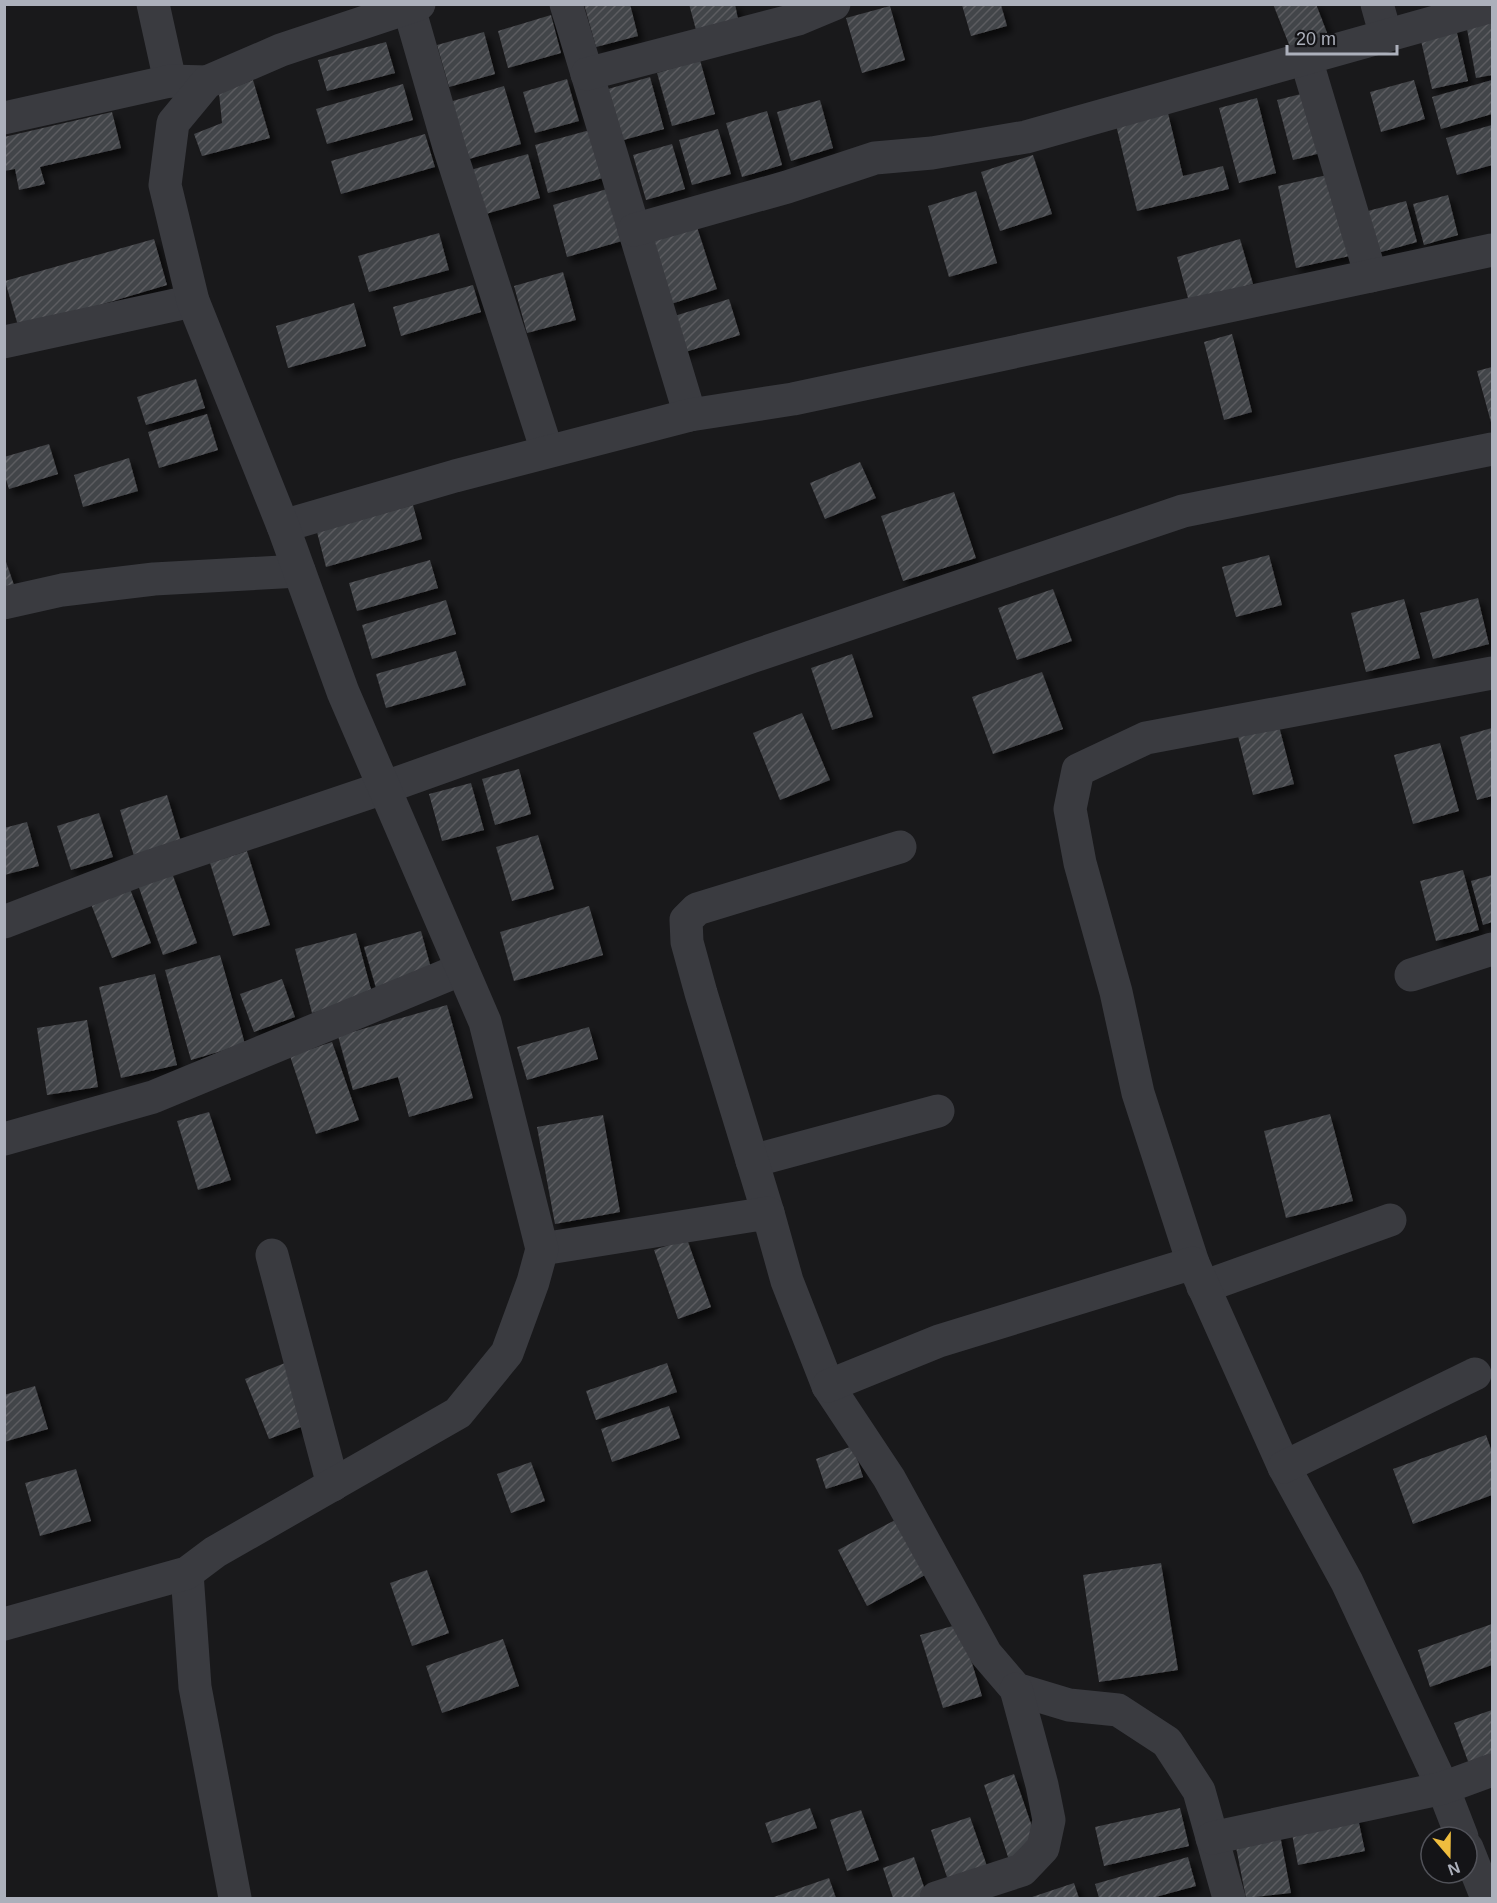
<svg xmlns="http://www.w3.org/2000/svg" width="1497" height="1903" font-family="Helvetica,sans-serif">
	<defs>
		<pattern id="building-hatch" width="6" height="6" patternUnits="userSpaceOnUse" patternTransform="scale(1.5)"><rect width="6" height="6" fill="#434448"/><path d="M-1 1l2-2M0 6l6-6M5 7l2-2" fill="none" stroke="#5b5c60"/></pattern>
		<filter id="shadow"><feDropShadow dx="5.5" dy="5.5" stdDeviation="3" flood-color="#0009"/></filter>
	</defs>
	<rect width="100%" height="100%" fill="#19191b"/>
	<!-- building -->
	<g fill="url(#building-hatch)" filter="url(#shadow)">
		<path d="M 584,4 L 630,4 L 638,36 L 596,47 Z"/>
		<path d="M 689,4 L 735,4 L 738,19 L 696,30 Z"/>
		<path d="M 1273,4 L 1316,4 L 1329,38 L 1292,52 Z"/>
		<path d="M 1492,4 L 1492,75 L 1476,78 L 1463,7 Z"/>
		<path d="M 962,5 L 1001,5 L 1007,26 L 971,36 Z"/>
		<path d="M 890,6 L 905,60 L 862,73 L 846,18 Z"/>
		<path d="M 551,15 L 561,53 L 508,68 L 498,31 Z"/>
		<path d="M 1455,24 L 1468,81 L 1432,89 L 1419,32 Z"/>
		<path d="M 484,32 L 495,74 L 449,87 L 437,45 Z"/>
		<path d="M 386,42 L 395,73 L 327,91 L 318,60 Z"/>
		<path d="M 700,60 L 715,114 L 672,126 L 657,73 Z"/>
		<path d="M 650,77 L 664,129 L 616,142 L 601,91 Z"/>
		<path d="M 567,79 L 579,121 L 535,133 L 523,92 Z"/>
		<path d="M 253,80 L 270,138 L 202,156 L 194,134 L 222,123 L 219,93 Z"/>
		<path d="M 1414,80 L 1425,119 L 1381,132 L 1370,92 Z"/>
		<path d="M 1492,80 L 1492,114 L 1441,129 L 1432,97 Z"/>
		<path d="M 403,84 L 413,120 L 327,144 L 316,109 Z"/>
		<path d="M 504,86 L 521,144 L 462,161 L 446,103 Z"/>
		<path d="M 1309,92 L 1325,152 L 1293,160 L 1277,100 Z"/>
		<path d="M 1257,98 L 1276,173 L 1239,183 L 1219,108 Z"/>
		<path d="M 820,100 L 833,148 L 791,161 L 777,112 Z"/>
		<path d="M 767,111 L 782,165 L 742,177 L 726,123 Z"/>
		<path d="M 112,112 L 121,148 L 40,167 L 45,184 L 19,190 L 15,169 L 4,171 L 4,137 Z"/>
		<path d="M 1168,113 L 1183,176 L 1223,166 L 1229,189 L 1137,211 L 1116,125 Z"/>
		<path d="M 1492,125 L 1492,165 L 1457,175 L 1446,138 Z"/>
		<path d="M 718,129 L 731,174 L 692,185 L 679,140 Z"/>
		<path d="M 590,130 L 603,178 L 548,193 L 535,145 Z"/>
		<path d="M 425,134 L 435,167 L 341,194 L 331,161 Z"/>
		<path d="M 672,144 L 685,189 L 646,200 L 633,155 Z"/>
		<path d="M 528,154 L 540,198 L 479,216 L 467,171 Z"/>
		<path d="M 1033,155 L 1052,214 L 1000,231 L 981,172 Z"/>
		<path d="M 1336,173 L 1354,255 L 1296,268 L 1278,186 Z"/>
		<path d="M 607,189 L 622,241 L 567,257 L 553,205 Z"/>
		<path d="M 976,191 L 997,263 L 949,277 L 928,206 Z"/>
		<path d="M 1448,195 L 1458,235 L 1424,245 L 1413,204 Z"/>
		<path d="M 1406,201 L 1417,242 L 1374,254 L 1364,212 Z"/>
		<path d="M 696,224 L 717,289 L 671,304 L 650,239 Z"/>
		<path d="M 439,233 L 449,270 L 369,292 L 358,256 Z"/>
		<path d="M 154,239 L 167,285 L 19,329 L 5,281 Z"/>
		<path d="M 1240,239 L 1253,284 L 1189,302 L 1177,257 Z"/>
		<path d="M 563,272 L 576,320 L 527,333 L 514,286 Z"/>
		<path d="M 473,285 L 481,312 L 401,336 L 393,307 Z"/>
		<path d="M 729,299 L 740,335 L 679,354 L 668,318 Z"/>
		<path d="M 354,303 L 366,346 L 288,368 L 276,326 Z"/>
		<path d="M 1232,334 L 1252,412 L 1224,420 L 1204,342 Z"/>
		<path d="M 1492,367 L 1492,426 L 1477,371 Z"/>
		<path d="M 196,379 L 205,408 L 146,425 L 137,397 Z"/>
		<path d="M 207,414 L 218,450 L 159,468 L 148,432 Z"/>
		<path d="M 49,444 L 58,474 L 9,489 L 4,473 L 4,457 Z"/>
		<path d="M 129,458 L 138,491 L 83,507 L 74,475 Z"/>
		<path d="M 860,462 L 876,498 L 825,519 L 810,483 Z"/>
		<path d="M 954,492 L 976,558 L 903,581 L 881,516 Z"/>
		<path d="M 413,505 L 422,539 L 326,567 L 317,532 Z"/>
		<path d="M 1269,555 L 1282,605 L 1236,617 L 1222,567 Z"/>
		<path d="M 4,556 L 14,585 L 4,588 Z"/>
		<path d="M 430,560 L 438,588 L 357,611 L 349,583 Z"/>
		<path d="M 1053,589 L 1072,641 L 1017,660 L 998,608 Z"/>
		<path d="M 1478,598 L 1489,644 L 1433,659 L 1420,613 Z"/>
		<path d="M 1404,599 L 1420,658 L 1366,672 L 1351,613 Z"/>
		<path d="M 446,600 L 456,634 L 372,659 L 362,625 Z"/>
		<path d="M 456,651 L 466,685 L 386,708 L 376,674 Z"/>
		<path d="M 852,654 L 873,717 L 832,730 L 811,668 Z"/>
		<path d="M 1042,672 L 1063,729 L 993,754 L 972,697 Z"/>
		<path d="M 802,713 L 830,780 L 780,800 L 753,733 Z"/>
		<path d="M 1279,726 L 1294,784 L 1253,795 L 1238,736 Z"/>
		<path d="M 1492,728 L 1492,796 L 1477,800 L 1460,737 Z"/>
		<path d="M 1440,743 L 1459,811 L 1413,824 L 1394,755 Z"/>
		<path d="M 519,769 L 531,814 L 495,825 L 482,779 Z"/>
		<path d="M 471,783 L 484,830 L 442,841 L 429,794 Z"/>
		<path d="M 167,795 L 181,842 L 134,856 L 120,810 Z"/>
		<path d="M 99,813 L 113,857 L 71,870 L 57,826 Z"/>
		<path d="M 27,822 L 39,866 L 4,875 L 4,828 Z"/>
		<path d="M 538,835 L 554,889 L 512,901 L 496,847 Z"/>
		<path d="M 247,851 L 270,925 L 233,936 L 210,863 Z"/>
		<path d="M 1463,870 L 1479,930 L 1436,941 L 1420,881 Z"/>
		<path d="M 172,873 L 197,943 L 163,955 L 138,885 Z"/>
		<path d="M 1492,875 L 1492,922 L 1483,925 L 1471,881 Z"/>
		<path d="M 130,889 L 151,943 L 112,958 L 91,904 Z"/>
		<path d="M 589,906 L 603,955 L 514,981 L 500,932 Z"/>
		<path d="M 421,931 L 432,972 L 376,988 L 364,947 Z"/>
		<path d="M 356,933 L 373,997 L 312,1013 L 295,949 Z"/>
		<path d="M 220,955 L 245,1044 L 191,1060 L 165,970 Z"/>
		<path d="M 155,974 L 177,1065 L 121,1078 L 99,987 Z"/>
		<path d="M 282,979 L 295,1017 L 254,1032 L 240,994 Z"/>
		<path d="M 447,1005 L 473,1098 L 409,1117 L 398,1077 L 353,1090 L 338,1036 Z"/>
		<path d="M 87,1020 L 98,1087 L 47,1095 L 37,1028 Z"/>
		<path d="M 589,1027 L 598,1059 L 527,1080 L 517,1047 Z"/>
		<path d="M 332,1042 L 359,1120 L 316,1134 L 290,1056 Z"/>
		<path d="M 209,1112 L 231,1180 L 198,1190 L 177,1121 Z"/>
		<path d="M 1330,1114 L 1353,1201 L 1286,1218 L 1264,1131 Z"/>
		<path d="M 603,1115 L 620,1212 L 555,1224 L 537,1127 Z"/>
		<path d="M 687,1239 L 711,1307 L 678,1319 L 654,1250 Z"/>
		<path d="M 290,1361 L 314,1422 L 269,1439 L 245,1379 Z"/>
		<path d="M 667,1363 L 677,1392 L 596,1420 L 586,1391 Z"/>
		<path d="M 35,1386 L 48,1429 L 4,1442 L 4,1395 Z"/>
		<path d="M 669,1406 L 680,1438 L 612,1462 L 601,1429 Z"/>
		<path d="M 1486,1435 L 1492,1452 L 1492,1495 L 1413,1524 L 1393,1469 Z"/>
		<path d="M 853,1446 L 863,1477 L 826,1489 L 816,1459 Z"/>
		<path d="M 531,1462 L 545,1501 L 511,1513 L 497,1474 Z"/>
		<path d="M 76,1469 L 91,1521 L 40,1536 L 25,1483 Z"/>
		<path d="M 899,1518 L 927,1574 L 867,1606 L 838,1550 Z"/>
		<path d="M 1161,1563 L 1178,1670 L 1099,1682 L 1083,1575 Z"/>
		<path d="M 427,1570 L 449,1633 L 412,1646 L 390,1583 Z"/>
		<path d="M 960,1624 L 982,1696 L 943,1708 L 920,1635 Z"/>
		<path d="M 1492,1624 L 1492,1665 L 1430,1687 L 1418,1650 Z"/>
		<path d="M 503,1639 L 519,1686 L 442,1713 L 426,1666 Z"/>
		<path d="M 1492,1710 L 1492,1756 L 1469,1764 L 1454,1723 Z"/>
		<path d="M 1014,1774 L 1040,1850 L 1009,1860 L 984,1785 Z"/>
		<path d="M 810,1808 L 817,1828 L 772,1843 L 765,1823 Z"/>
		<path d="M 1180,1808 L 1189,1846 L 1104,1866 L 1095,1827 Z"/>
		<path d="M 1356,1809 L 1365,1851 L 1298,1865 L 1290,1824 Z"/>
		<path d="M 861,1810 L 879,1860 L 847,1871 L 830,1820 Z"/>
		<path d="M 970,1817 L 989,1872 L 950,1886 L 931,1830 Z"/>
		<path d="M 1279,1830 L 1291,1893 L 1246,1898 L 1234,1837 Z"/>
		<path d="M 914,1857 L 927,1896 L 919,1898 L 893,1898 L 883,1868 Z"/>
		<path d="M 1188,1857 L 1196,1886 L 1152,1898 L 1099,1898 L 1095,1884 Z"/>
		<path d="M 829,1878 L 836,1898 L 771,1898 Z"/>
		<path d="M 1074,1883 L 1079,1898 L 1029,1898 Z"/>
	</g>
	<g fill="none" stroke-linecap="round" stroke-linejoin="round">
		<!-- minor -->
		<g stroke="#3a3b40" stroke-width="33">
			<path d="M 153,4 L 170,81"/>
			<path d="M 566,4 L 690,415"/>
			<path d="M 1377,4 L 1386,36"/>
			<path d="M 409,8 L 449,147 L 547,451"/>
			<path d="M 1306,59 L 1371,276"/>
			<path d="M 587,74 L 798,19 L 834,4"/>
			<path d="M 4,118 L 170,81 L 207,82"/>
			<path d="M 634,230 L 787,187 L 875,158 L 932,153 L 1026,137 L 1492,6"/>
			<path d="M 4,342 L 193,301"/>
			<path d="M 283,526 L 455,476 L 690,415 L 793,399 L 1492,250"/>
			<path d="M 4,603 L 62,590 L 154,579 L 299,571"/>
			<path d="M 4,922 L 142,869 L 386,787 L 751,657 L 1183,511 L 1492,449"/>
			<path d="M 1411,975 L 1492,949"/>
			<path d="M 4,1139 L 153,1097 L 462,969"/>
			<path d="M 752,1161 L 938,1111"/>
			<path d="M 768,1213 L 701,993 L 687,942 L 686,920 L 697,909 L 900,847"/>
			<path d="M 542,1249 L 768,1213 L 787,1281 L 828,1386 L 889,1478 L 986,1654 L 1016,1689 L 1069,1705 L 1118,1710 L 1167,1742 L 1199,1791 L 1229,1898"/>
			<path d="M 272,1255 L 333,1485"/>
			<path d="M 1193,1263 L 1138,1093 L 1116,992 L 1080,863 L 1070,809 L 1078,770 L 1146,738 L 1492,673"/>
			<path d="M 1203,1287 L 1390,1220"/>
			<path d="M 828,1386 L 939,1341 L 1193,1263 L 1284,1467 L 1347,1582 L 1443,1788 L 1462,1837"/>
			<path d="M 1284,1467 L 1475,1374"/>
			<path d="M 187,1573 L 195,1687 L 235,1898"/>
			<path d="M 4,1624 L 187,1573 L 215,1552 L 458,1413 L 507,1353 L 533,1282 L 542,1249 L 485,1022 L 343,692 L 283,526 L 193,301 L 165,185 L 173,123 L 207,82 L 281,50 L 419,4"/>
			<path d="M 1212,1838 L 1443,1788 L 1492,1770"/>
			<path d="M 1467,1848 L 1487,1898"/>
			<path d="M 936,1898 L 1022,1870 L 1043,1848 L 1049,1820 L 1042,1785 L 1016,1689"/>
		</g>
	</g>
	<!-- border -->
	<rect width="1497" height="1903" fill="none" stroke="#acb0bb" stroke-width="12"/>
	<!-- north arrow -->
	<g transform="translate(1449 1855) rotate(160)"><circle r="28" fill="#141417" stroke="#515259" stroke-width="1.5"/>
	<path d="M0-4.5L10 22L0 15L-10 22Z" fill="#efbd3e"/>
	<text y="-9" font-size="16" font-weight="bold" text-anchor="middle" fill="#acb0bb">N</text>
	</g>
	<!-- scale -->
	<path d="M1287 45v9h110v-9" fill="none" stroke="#acb0bb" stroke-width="3"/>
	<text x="1296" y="45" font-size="18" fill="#acb0bb" stroke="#141417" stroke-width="4.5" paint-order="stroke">20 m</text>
</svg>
